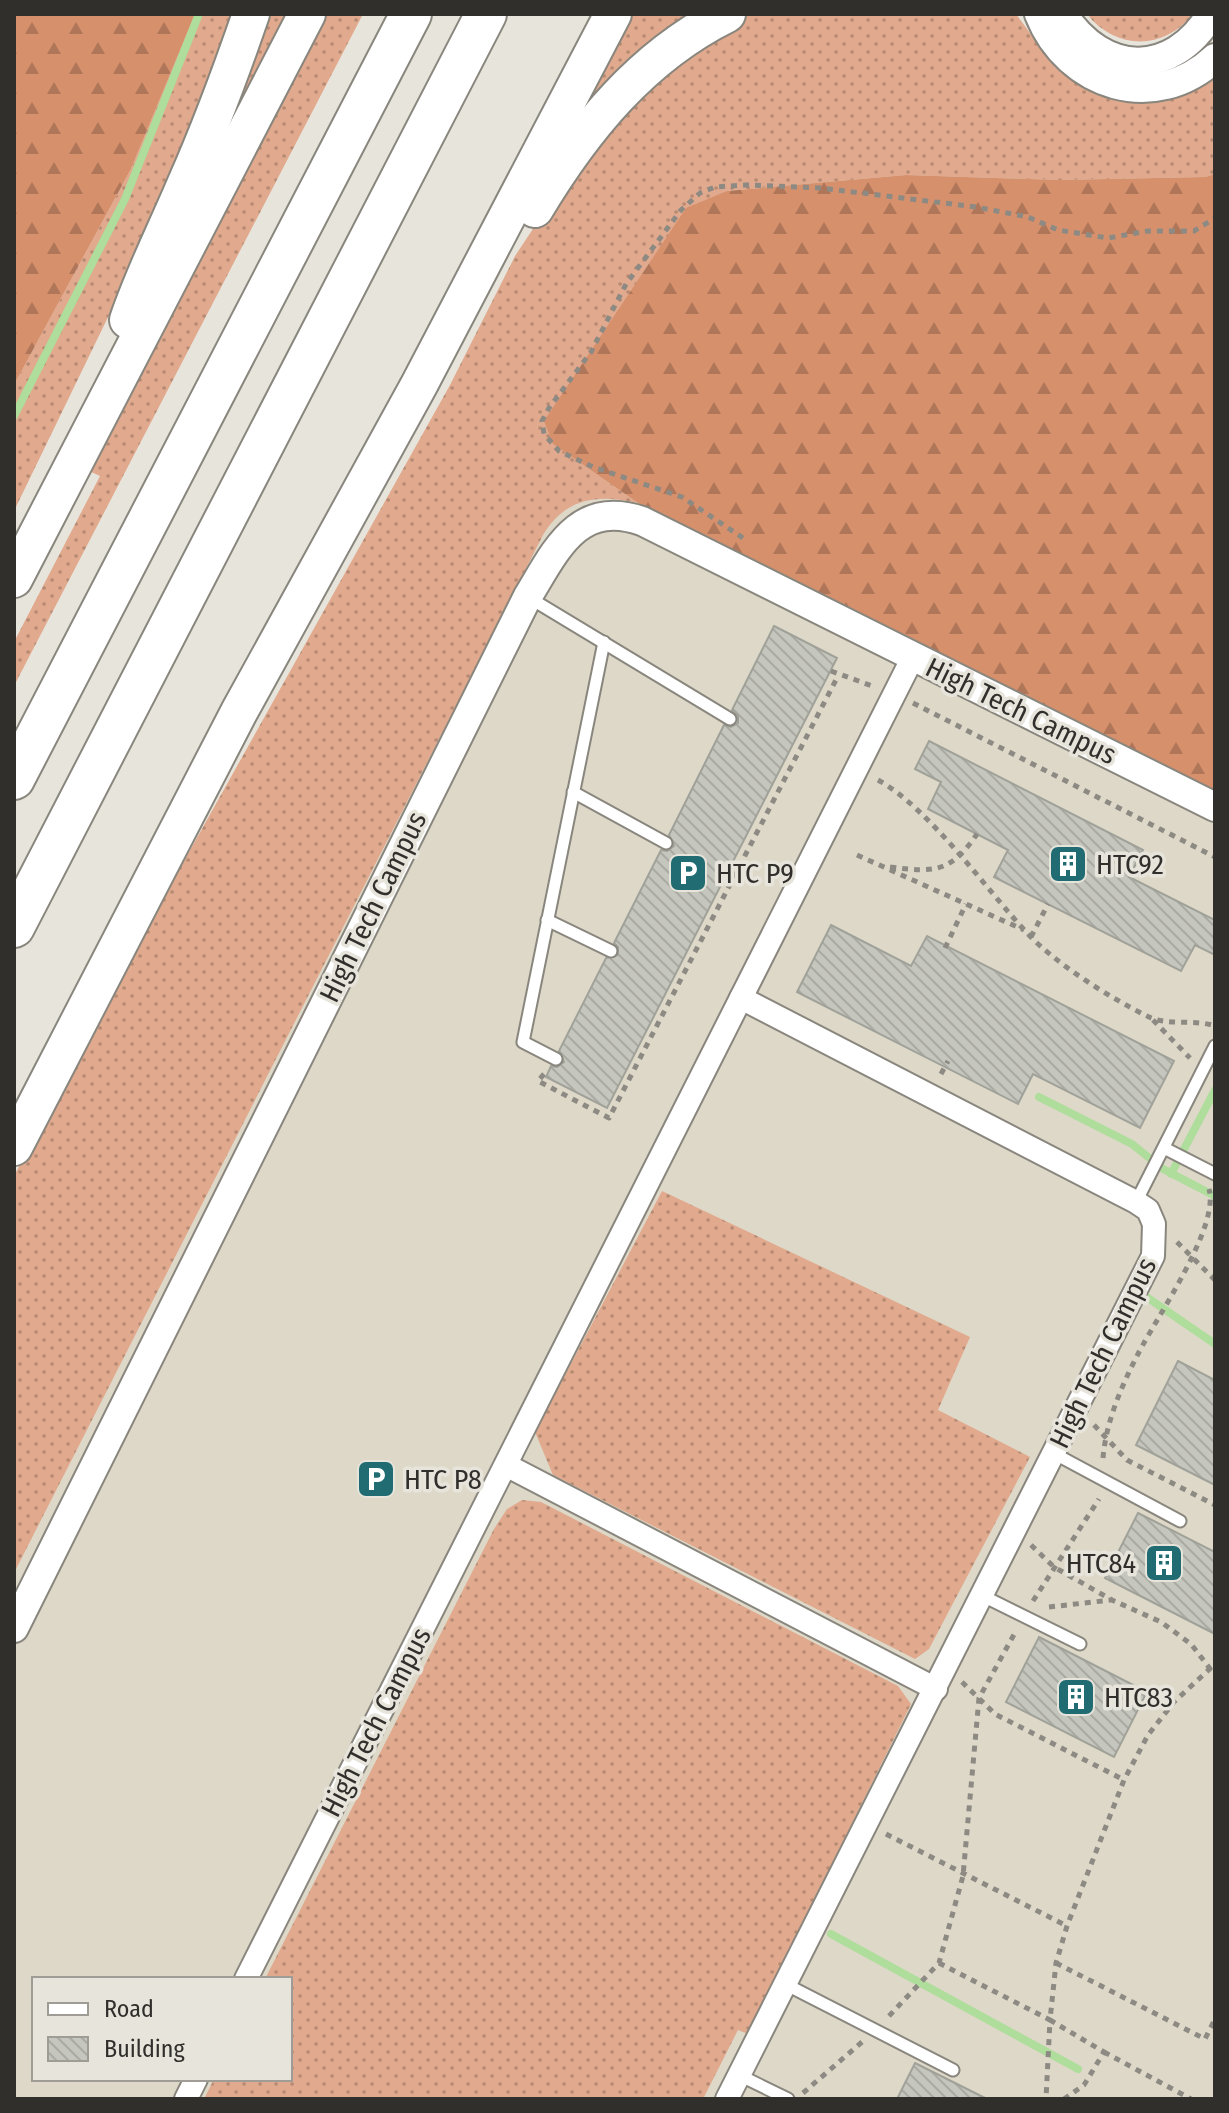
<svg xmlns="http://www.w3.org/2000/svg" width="1229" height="2113" font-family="'Fira Sans Condensed',sans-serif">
	<defs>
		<pattern id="grass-dots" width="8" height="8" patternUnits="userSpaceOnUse" patternTransform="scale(2)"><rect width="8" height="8" fill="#e1a98d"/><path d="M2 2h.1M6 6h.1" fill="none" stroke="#b78a73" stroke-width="1.8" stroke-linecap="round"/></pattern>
		<pattern id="forest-firs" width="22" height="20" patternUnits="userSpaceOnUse" patternTransform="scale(2)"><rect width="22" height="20" fill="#d7906c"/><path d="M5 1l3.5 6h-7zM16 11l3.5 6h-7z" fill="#af7659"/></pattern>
		<pattern id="building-back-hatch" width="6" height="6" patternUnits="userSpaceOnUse" patternTransform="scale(2)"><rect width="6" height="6" fill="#c5c6bd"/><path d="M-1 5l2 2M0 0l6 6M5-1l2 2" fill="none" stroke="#aaaaa3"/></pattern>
	</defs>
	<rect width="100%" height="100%" fill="#e7e4db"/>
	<!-- built -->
	<path fill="#ded8c8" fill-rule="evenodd" d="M 646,167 L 1215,167 L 1215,2099 L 14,2099 L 14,1391 ZM 34,1979 L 290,1979 L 290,2079 L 34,2079 Z"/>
	<!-- grass -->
	<g fill="url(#grass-dots)">
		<path d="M 195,14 L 237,14 L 174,181 L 14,511 L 14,385 L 131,169 Z"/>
		<path d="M 262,14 L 288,14 L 176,224 Z"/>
		<path d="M 324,14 L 363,14 L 14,686 L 14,642 L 100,476 L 87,470 Z"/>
		<path d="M 617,14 L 702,14 L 538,170 Z"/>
		<path d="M 745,14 L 1016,14 L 1055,67 L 1097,92 L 1149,98 L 1215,68 L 1215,174 L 1205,177 L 1059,180 L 906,175 L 727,191 L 553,444 L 638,503 C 598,494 566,497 543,535 L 14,1573 L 14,1176 L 94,1022 L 450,385 L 515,256 L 607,117 Z"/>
		<path d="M 1087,14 L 1193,14 C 1164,51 1115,50 1087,14 Z"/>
		<path d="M 662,1191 L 970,1337 L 938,1410 L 1030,1457 L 929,1649 L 915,1659 L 553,1475 L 535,1432 Z"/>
		<path d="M 522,1500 L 541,1502 L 898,1686 L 911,1704 L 748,2034 L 738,2030 L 703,2099 L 204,2099 L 214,2079 L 290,2079 L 290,1979 L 265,1979 L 494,1529 L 507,1509 Z"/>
	</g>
	<!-- forest -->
	<g fill="url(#forest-firs)">
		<path d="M 14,14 L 195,14 L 131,169 L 14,385 Z"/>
		<path d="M 1215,174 L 1215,794 L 638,503 L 553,444 L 544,421 L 686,208 L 727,191 L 906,175 L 1059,180 L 1205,177 Z"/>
	</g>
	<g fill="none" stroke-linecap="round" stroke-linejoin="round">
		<!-- stream -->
		<g stroke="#afdd9c" stroke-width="8">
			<path d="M 14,416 L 125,199 L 199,14"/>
			<path d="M 1039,1097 L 1132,1144 L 1163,1169 L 1215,1196"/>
			<path d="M 1171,1174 L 1215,1090"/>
			<path d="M 1148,1298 L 1215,1344"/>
			<path d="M 831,1934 L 1078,2069"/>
		</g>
	</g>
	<!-- building -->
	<g fill="url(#building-back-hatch)" stroke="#a0a299" stroke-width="2">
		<path d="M 774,626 L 837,658 L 607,1108 L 546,1077 L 551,1066 L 557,1067 L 564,1062 L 559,1051 L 606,958 L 618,955 L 618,947 L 614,943 L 661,850 L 667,851 L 674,846 L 669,835 L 724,725 L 731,727 L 738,723 L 738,716 L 732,710 Z"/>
		<path d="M 929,741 L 1143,850 L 1129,877 L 1215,920 L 1215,955 L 1195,945 L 1181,971 L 994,877 L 1008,850 L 928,809 L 941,782 L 915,769 Z"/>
		<path d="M 831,925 L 911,966 L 927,936 L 1174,1061 L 1140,1128 L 1033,1074 L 1018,1104 L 797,992 Z"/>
		<path d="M 1178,1361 L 1215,1380 L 1215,1485 L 1136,1445 Z"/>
		<path d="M 1138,1513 L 1215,1552 L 1215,1634 L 1105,1578 Z"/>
		<path d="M 1039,1637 L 1147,1692 L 1114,1757 L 1006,1702 Z"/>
		<path d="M 915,2063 L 987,2099 L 897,2099 Z"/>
	</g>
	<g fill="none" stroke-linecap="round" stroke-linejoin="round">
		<!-- service casing -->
		<g stroke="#89867e" stroke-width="15">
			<g id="service">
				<path d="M 528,597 L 730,719"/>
				<path d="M 573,792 L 666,843"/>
				<path d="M 547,920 L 611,951"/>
				<path d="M 556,1059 L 523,1042 L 604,642"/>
				<path d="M 1166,1149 L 1215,1174"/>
				<path d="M 1136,1202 L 1215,1046"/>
				<path d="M 1055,1454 L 1180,1521"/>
				<path d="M 983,1596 L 1080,1644"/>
				<path d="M 787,1985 L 953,2070"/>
				<path d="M 739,2075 L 788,2099"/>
			</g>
		</g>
		<!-- minor casing -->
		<g stroke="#89867e" stroke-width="26">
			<g id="minor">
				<path d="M 506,1465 L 936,1689"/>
				<path d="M 246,1979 L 913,657"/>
				<path d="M 186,2099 L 196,2079"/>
				<path d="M 727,2099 L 1153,1256 L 1154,1224 L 1148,1210 L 1136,1202 L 741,998"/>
			</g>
		</g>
		<!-- tertiary casing -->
		<g stroke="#89867e" stroke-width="32">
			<g id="tertiary">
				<path d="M 1039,14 C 1068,87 1155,114 1215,58"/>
				<path d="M 1063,14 C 1103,76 1172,79 1211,14"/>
				<path d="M 14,1628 L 528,596 C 556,550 578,499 642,521 L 1215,807"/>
			</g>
		</g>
		<!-- trunk casing -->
		<g stroke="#89867e" stroke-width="40">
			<g id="trunk">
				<path d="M 535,209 C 583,129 642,56 727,14"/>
				<path d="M 128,320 C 144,273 166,230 185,185 C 210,129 231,72 251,14"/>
				<path d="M 14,579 L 307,14"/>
				<path d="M 14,1147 L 239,712 L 419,385 L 613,14"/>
			</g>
		</g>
		<!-- motorway casing -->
		<g stroke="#89867e" stroke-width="44">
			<g id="motorway">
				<path d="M 14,779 L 411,14"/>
				<path d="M 14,927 L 486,14"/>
			</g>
		</g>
		<!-- path -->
		<g stroke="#8d8a84" stroke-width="5" stroke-dasharray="6 6" stroke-linecap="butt">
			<path d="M 743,538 L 682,497 L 593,467 L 559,451 L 544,434 L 542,421 L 549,408 L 591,352 L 626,284 L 681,210 L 700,193 L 715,187 L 746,185 L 821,188 L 976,207 L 1028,217 L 1058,230 L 1108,238 L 1148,231 L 1194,231 L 1215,218"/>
			<path d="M 831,671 L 875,687"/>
			<path d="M 913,703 L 1215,857"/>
			<path d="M 878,780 C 929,808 986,889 1027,933 C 1056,964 1110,998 1149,1017 C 1168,1026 1195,1019 1215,1026"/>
			<path d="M 857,855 L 1024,930"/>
			<path d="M 890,867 C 935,873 951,872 977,834"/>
			<path d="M 1031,937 L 1048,904"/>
			<path d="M 945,948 L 966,904"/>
			<path d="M 1153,1020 L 1190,1058"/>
			<path d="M 544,1074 L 538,1081 L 609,1118 L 838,676"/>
			<path d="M 941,1074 L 948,1061"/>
			<path d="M 1177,1242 L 1215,1280"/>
			<path d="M 1094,1425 L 1127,1460 L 1215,1505"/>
			<path d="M 1103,1458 C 1106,1422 1121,1387 1138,1354 C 1156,1318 1220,1227 1209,1189"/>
			<path d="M 1031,1545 L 1054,1567 L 1112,1600 L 1161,1622 L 1191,1644 L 1211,1670"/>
			<path d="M 1033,1601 L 1099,1499"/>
			<path d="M 1049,1607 L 1111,1600"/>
			<path d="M 962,1682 L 995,1714 L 1124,1780"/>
			<path d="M 886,1834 L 1067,1926"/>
			<path d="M 939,1963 L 1050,2020 L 1046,2099"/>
			<path d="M 1056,1963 L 1205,2039 L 1215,2019"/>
			<path d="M 889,2016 L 939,1963 L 963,1876 L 979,1698 L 1016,1631"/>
			<path d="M 1104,2052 L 1191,2099"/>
			<path d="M 803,2093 L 862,2042"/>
			<path d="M 1064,2099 L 1084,2085 L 1104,2052 L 1050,2020 L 1056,1963 L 1067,1926 L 1124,1780 L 1148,1735 L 1174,1702 L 1215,1664"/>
		</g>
		<!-- service -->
		<use href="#service" stroke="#fff" stroke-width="11"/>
		<!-- minor -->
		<use href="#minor" stroke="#fff" stroke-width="22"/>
		<!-- tertiary -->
		<use href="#tertiary" stroke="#fff" stroke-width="28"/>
		<!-- trunk -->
		<use href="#trunk" stroke="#fff" stroke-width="36"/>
		<!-- motorway -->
		<use href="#motorway" stroke="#fff" stroke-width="40"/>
	</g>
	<!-- icons -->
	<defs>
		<g id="building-square" transform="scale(2)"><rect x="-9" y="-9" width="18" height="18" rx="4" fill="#206c72" stroke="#e7e4db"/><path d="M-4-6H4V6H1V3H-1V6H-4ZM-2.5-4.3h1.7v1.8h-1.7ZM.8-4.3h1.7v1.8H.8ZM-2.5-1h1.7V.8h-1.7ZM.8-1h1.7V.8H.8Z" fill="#fff"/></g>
		<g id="parking-square" transform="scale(2)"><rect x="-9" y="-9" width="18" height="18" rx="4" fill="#206c72" stroke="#e7e4db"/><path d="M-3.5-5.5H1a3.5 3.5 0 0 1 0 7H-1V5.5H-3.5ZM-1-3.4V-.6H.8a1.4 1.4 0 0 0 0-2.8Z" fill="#fff"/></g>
	</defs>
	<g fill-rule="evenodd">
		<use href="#building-square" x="1068" y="864"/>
		<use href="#parking-square" x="688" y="873"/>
		<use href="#parking-square" x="376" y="1479"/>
		<use href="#building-square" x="1164" y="1563"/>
		<use href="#building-square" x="1076" y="1697"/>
	</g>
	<g text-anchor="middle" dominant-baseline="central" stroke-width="7" stroke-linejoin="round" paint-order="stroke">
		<!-- street labels -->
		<g font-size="28" fill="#312f2c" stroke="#e7e4db">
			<text transform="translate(1021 711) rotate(26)">High Tech Campus</text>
			<text transform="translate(373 907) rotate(-64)">High Tech Campus</text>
			<text transform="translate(1103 1353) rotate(-64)">High Tech Campus</text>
			<text transform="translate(376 1722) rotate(-63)">High Tech Campus</text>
		</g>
		<!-- poi labels -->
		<g font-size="28" fill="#312f2c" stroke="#e7e4db" text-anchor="start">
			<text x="1096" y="864">HTC92</text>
			<text x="716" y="873">HTC P9</text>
			<text x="404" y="1479">HTC P8</text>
			<text x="1136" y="1563" text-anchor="end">HTC84</text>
			<text x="1104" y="1697">HTC83</text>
		</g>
	</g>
	<!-- border -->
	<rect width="1229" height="2113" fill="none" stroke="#312f2c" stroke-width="32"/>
	<!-- legend -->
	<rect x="32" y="1977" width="260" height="104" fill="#e7e4db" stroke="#9e9c95" stroke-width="2"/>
	<rect x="48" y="2003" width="40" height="12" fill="#ffffff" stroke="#9e9c95" stroke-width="2"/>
	<text x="104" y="2017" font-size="24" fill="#312f2c">Road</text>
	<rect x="48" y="2037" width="40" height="24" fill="url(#building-back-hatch)" stroke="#9e9c95" stroke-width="2"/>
	<text x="104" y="2057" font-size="24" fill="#312f2c">Building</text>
</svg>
